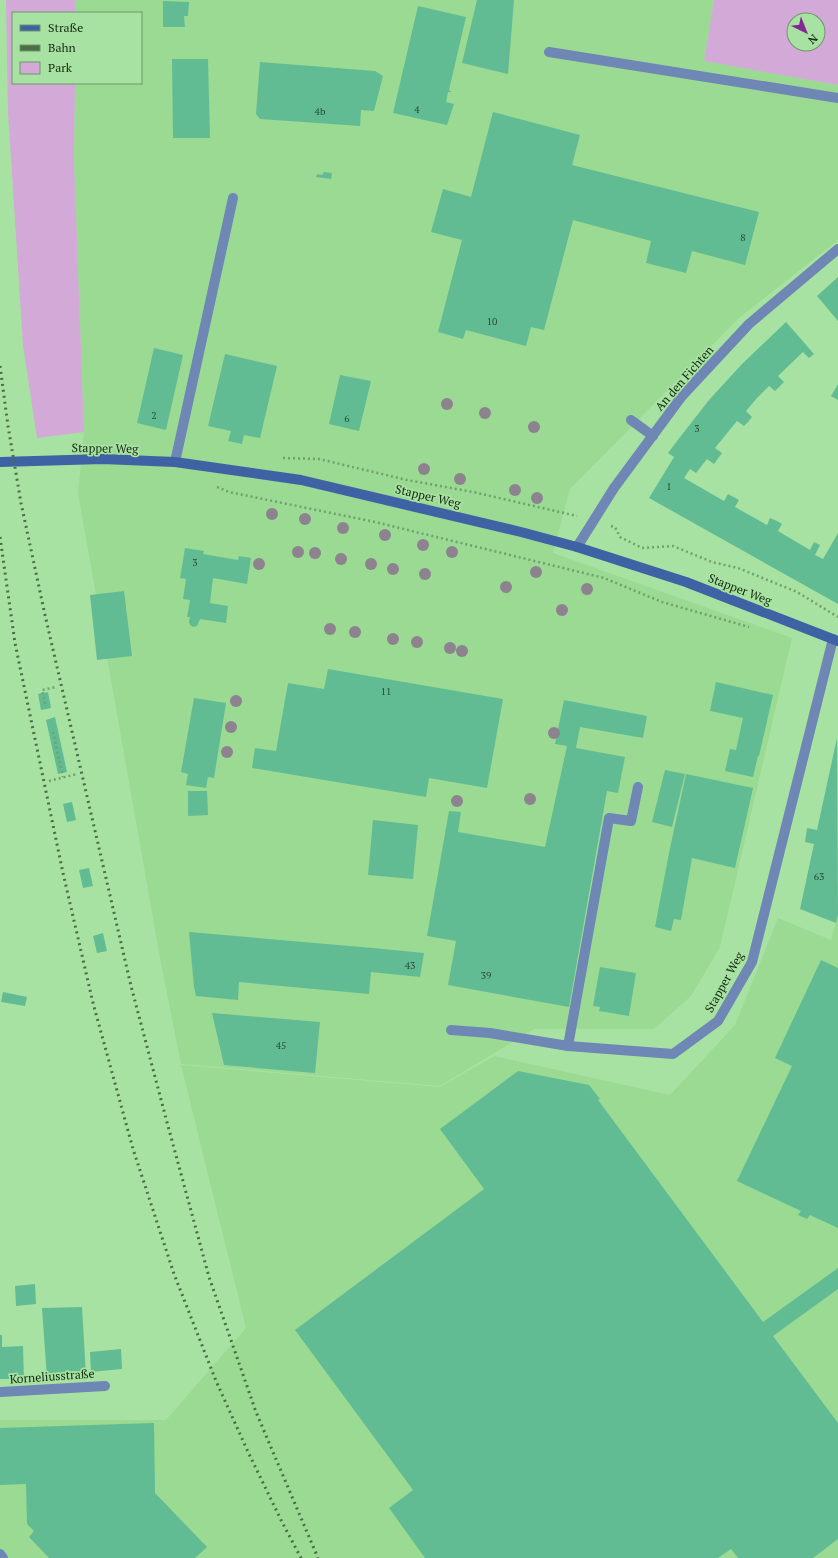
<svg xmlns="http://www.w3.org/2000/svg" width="838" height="1558" font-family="'PT Serif',serif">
	<rect width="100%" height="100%" fill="#a8e2a2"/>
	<!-- built -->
	<g fill="#9ada93">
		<path d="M 75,0 L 714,0 L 704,61 L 838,85 L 838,240 L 739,318 L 570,489 L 553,553 L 792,638 L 720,947 L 691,996 L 654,1029 L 534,1029 L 440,1086 L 181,1064 L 160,958 L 78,493 L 84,432 L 74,161 L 75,83 L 141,83 L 141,13 L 75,13 Z"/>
		<path d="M 838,915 L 838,1558 L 0,1558 L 0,1420 L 166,1420 L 246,1328 L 181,1065 L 440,1087 L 494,1056 L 670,1095 L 735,1025 L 778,918 L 831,940 Z"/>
	</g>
	<!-- green -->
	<g fill="#d2a9d7" fill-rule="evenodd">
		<path d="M 6,0 L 75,0 L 75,13 L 13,13 L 13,83 L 75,83 L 74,161 L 84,432 L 37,438 L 23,345 L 8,112 Z"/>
		<path d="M 714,0 L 838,0 L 838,85 L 704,61 ZM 794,20 L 818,20 L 818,44 L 794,44 Z"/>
	</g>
	<!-- building -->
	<g fill="#62bc93">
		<path d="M 477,0 L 514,0 L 508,74 L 462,63 Z"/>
		<path d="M 163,1 L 189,2 L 188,16 L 184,16 L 185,27 L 163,27 Z"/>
		<path d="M 418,6 L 466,17 L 449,90 L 452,92 L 448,92 L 446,102 L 454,104 L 447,125 L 393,113 Z"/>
		<path d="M 172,59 L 208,59 L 210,138 L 173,138 Z"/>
		<path d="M 260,62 L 375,71 L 383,76 L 374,111 L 361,110 L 360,126 L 260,119 L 256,114 Z"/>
		<path d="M 493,112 L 580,135 L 572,165 L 759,212 L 745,265 L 692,251 L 686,273 L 646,263 L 651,241 L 573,220 L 544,330 L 531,327 L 526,346 L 466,330 L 463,339 L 438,332 L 462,240 L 431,232 L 443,189 L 471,197 Z"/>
		<path d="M 324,172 L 332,173 L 331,179 L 316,177 L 317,174 L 322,175 Z"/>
		<path d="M 838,277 L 838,321 L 817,296 Z"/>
		<path d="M 786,322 L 814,354 L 809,358 L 803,352 L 778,376 L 784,382 L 775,391 L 769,386 L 757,398 L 746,411 L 752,417 L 748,422 L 744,426 L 737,421 L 715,448 L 722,453 L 714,464 L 707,459 L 696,473 L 690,469 L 684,478 L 724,501 L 728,494 L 739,500 L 735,507 L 767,525 L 770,518 L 777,521 L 782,524 L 778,531 L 810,550 L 814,542 L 820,545 L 815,555 L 823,559 L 838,533 L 838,604 L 649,498 L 674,457 L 668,453 L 677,441 L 709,400 L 742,364 Z"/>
		<path d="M 154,348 L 183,355 L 166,430 L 137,423 Z"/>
		<path d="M 225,354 L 277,366 L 260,438 L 244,435 L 242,444 L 228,441 L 231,431 L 208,426 Z"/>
		<path d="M 340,375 L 371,381 L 359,431 L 329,424 Z"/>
		<path d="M 838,384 L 838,400 L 831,396 Z"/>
		<path d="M 185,548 L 204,551 L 203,554 L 238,560 L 239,556 L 251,558 L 247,584 L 213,578 L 210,603 L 228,606 L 226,623 L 200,619 L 197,626 L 193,627 L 190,625 L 189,622 L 190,617 L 187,617 L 190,600 L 183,599 L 186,579 L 180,578 Z"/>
		<path d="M 124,591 L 132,656 L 97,660 L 90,595 Z"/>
		<path d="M 328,669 L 503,699 L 487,788 L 429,778 L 426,797 L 252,768 L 255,748 L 276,751 L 288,683 L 324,689 Z"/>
		<path d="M 716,682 L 773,695 L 759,756 L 758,756 L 753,777 L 725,771 L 730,749 L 736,750 L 743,718 L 710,711 Z"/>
		<path d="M 48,692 L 51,708 L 41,710 L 38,694 Z"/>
		<path d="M 194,698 L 226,703 L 214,778 L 208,777 L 206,788 L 186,785 L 188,774 L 181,772 Z"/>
		<path d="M 564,700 L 647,716 L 643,738 L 580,727 L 576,748 L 625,757 L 618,793 L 607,791 L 569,1007 L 448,985 L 456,941 L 427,936 L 449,811 L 461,812 L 458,832 L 545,847 L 567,746 L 555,744 Z"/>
		<path d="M 55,717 L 67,772 L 58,774 L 46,720 Z"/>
		<path d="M 837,738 L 838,915 L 836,923 L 800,909 L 814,844 L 805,842 L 807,828 L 817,830 Z"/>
		<path d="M 665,770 L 685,774 L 672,827 L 652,822 Z"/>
		<path d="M 686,774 L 753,788 L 735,868 L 692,858 L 681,920 L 674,919 L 671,931 L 655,927 L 669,853 Z"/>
		<path d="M 188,791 L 207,791 L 208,815 L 188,816 Z"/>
		<path d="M 72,802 L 76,820 L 67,822 L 63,804 Z"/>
		<path d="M 373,820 L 418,825 L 413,879 L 368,875 Z"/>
		<path d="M 89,868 L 93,886 L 83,888 L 79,870 Z"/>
		<path d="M 189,932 L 373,948 L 424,953 L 420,977 L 371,972 L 369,994 L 239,982 L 238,1000 L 196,996 L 194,987 Z"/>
		<path d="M 103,933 L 107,951 L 97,953 L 93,936 Z"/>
		<path d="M 821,960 L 838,968 L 838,1228 L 810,1215 L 807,1219 L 798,1215 L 801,1211 L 737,1181 L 792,1066 L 775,1058 Z"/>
		<path d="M 600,967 L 636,973 L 629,1016 L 599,1011 L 600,1007 L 593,1006 Z"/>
		<path d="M 3,992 L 27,997 L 25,1006 L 1,1002 Z"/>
		<path d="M 212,1013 L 320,1022 L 315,1073 L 224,1065 Z"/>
		<path d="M 518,1071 L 589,1085 L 600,1099 L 598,1100 L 763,1322 L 838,1268 L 838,1289 L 773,1336 L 838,1423 L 838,1539 L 813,1558 L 738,1558 L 731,1549 L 718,1558 L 425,1558 L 389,1508 L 413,1490 L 295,1330 L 484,1189 L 440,1129 Z"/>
		<path d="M 35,1284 L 36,1304 L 16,1306 L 15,1286 Z"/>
		<path d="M 82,1307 L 86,1376 L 47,1379 L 42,1308 Z"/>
		<path d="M 0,1335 L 2,1335 L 2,1347 L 23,1346 L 24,1379 L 0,1379 Z"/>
		<path d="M 121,1349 L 122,1369 L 91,1372 L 90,1352 Z"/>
		<path d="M 154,1423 L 155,1493 L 207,1547 L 195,1558 L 49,1558 L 29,1537 L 34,1531 L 27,1524 L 26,1484 L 0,1485 L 0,1428 Z"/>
	</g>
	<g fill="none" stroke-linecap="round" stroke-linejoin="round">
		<!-- path -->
		<g stroke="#719f6d" stroke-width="2.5" stroke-dasharray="2 3" stroke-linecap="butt">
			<path d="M 283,458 L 319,459 L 407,480 L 473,492 L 577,516"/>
			<path d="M 217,487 L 229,492 L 375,522 L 604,578 L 662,602 L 749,627"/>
			<path d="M 611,526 L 615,527 L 620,537 L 642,548 L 673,546 L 712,562 L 738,568 L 797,592 L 838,617"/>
			<path d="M 45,704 L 42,690 L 56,687"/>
			<path d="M 53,732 L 63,777"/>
			<path d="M 49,781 L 77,774"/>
		</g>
		<!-- lane -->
		<g stroke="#6e87b4" stroke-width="10">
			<path d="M 549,52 L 838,98"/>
			<path d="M 631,420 L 653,436"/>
			<path d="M 175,462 L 233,198"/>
			<path d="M 568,1046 L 609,818 L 631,821 L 638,787"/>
			<path d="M 0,1554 L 3,1558"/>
		</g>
		<!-- street -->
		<g stroke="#6e87b4" stroke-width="10">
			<path d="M 577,547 L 614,488 L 682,396 L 749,324 L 838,249"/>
			<path d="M 451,1030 L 490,1033 L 568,1046 L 673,1054 L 718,1021 L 752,962 L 833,639"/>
			<path d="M 0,1392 L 105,1386"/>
		</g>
		<!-- secondary -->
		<path stroke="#3f62a4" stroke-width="10" d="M 0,462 L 103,459 L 175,462 L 301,480 L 521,532 L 577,547 L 686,582 L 838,641"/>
		<!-- rail -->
		<g stroke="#4a6e46" stroke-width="3" stroke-dasharray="2 4" stroke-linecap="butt">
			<path d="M 0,366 L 8,426 L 21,503 L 45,615 L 131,986 L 168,1126 L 209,1277 L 256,1412 L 318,1558"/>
			<path d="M 0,537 L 15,643 L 63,873 L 93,1003 L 133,1149 L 174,1274 L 216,1381 L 249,1454 L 282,1522 L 301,1558"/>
		</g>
	</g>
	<!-- trees -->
	<g fill="#8c838f">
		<circle cx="447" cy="404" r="6"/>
		<circle cx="485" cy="413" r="6"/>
		<circle cx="534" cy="427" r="6"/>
		<circle cx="424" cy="469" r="6"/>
		<circle cx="460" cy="479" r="6"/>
		<circle cx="515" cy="490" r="6"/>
		<circle cx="537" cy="498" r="6"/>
		<circle cx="272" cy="514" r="6"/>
		<circle cx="305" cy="519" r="6"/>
		<circle cx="343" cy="528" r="6"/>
		<circle cx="385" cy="535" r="6"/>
		<circle cx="423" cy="545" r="6"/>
		<circle cx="298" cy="552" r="6"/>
		<circle cx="452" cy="552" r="6"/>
		<circle cx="315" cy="553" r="6"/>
		<circle cx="341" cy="559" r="6"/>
		<circle cx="259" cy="564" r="6"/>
		<circle cx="371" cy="564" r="6"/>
		<circle cx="393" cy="569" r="6"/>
		<circle cx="536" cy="572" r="6"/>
		<circle cx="425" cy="574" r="6"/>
		<circle cx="506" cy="587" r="6"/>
		<circle cx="587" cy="589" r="6"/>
		<circle cx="562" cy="610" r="6"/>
		<circle cx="330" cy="629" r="6"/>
		<circle cx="355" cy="632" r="6"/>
		<circle cx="393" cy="639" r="6"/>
		<circle cx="417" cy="642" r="6"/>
		<circle cx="450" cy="648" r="6"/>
		<circle cx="462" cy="651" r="6"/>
		<circle cx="236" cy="701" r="6"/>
		<circle cx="231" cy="727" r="6"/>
		<circle cx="554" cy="733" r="6"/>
		<circle cx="227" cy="752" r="6"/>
		<circle cx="530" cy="799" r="6"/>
		<circle cx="457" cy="801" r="6"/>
	</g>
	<g text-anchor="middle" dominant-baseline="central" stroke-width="3.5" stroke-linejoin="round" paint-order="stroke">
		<!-- number labels -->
		<g font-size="10" fill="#274e32">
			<text x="417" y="109">4</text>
			<text x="320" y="111">4b</text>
			<text x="743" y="237">8</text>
			<text x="492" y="321">10</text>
			<text x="154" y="415">2</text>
			<text x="347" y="418">6</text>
			<text x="697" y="428">3</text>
			<text x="669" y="486">1</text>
			<text x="195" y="562">3</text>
			<text x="386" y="691">11</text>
			<text x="819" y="876">63</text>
			<text x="410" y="965">43</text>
			<text x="486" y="975">39</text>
			<text x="281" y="1045">45</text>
		</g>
		<!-- street labels -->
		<g font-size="12" fill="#132a11" stroke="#a8e2a2">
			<text transform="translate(684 378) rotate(-49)">An den Fichten</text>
			<text transform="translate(105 448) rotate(1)">Stapper Weg</text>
			<text transform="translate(428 496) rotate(13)">Stapper Weg</text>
			<text transform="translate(740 589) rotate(21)">Stapper Weg</text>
			<text transform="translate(724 982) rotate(-61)">Stapper Weg</text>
			<text transform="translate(52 1376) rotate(-4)">Korneliusstraße</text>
		</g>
	</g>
	<!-- legend -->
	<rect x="12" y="12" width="130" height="72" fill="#a8e2a2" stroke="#6c9868"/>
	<rect x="20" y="25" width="20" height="6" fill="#3f62a4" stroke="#6c9868"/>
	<text x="48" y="32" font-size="12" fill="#132a11">Straße</text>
	<rect x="20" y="45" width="20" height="6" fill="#4a6e46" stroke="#6c9868"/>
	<text x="48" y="52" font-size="12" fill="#132a11">Bahn</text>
	<rect x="20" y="62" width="20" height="12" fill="#d2a9d7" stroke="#6c9868"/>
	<text x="48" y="72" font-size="12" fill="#132a11">Park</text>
	<!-- north arrow -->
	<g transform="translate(806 32) rotate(137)"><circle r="19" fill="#a8e2a2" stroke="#6c9868"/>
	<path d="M0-3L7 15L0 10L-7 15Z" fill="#852793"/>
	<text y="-6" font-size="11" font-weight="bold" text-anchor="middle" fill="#132a11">N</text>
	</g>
</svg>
